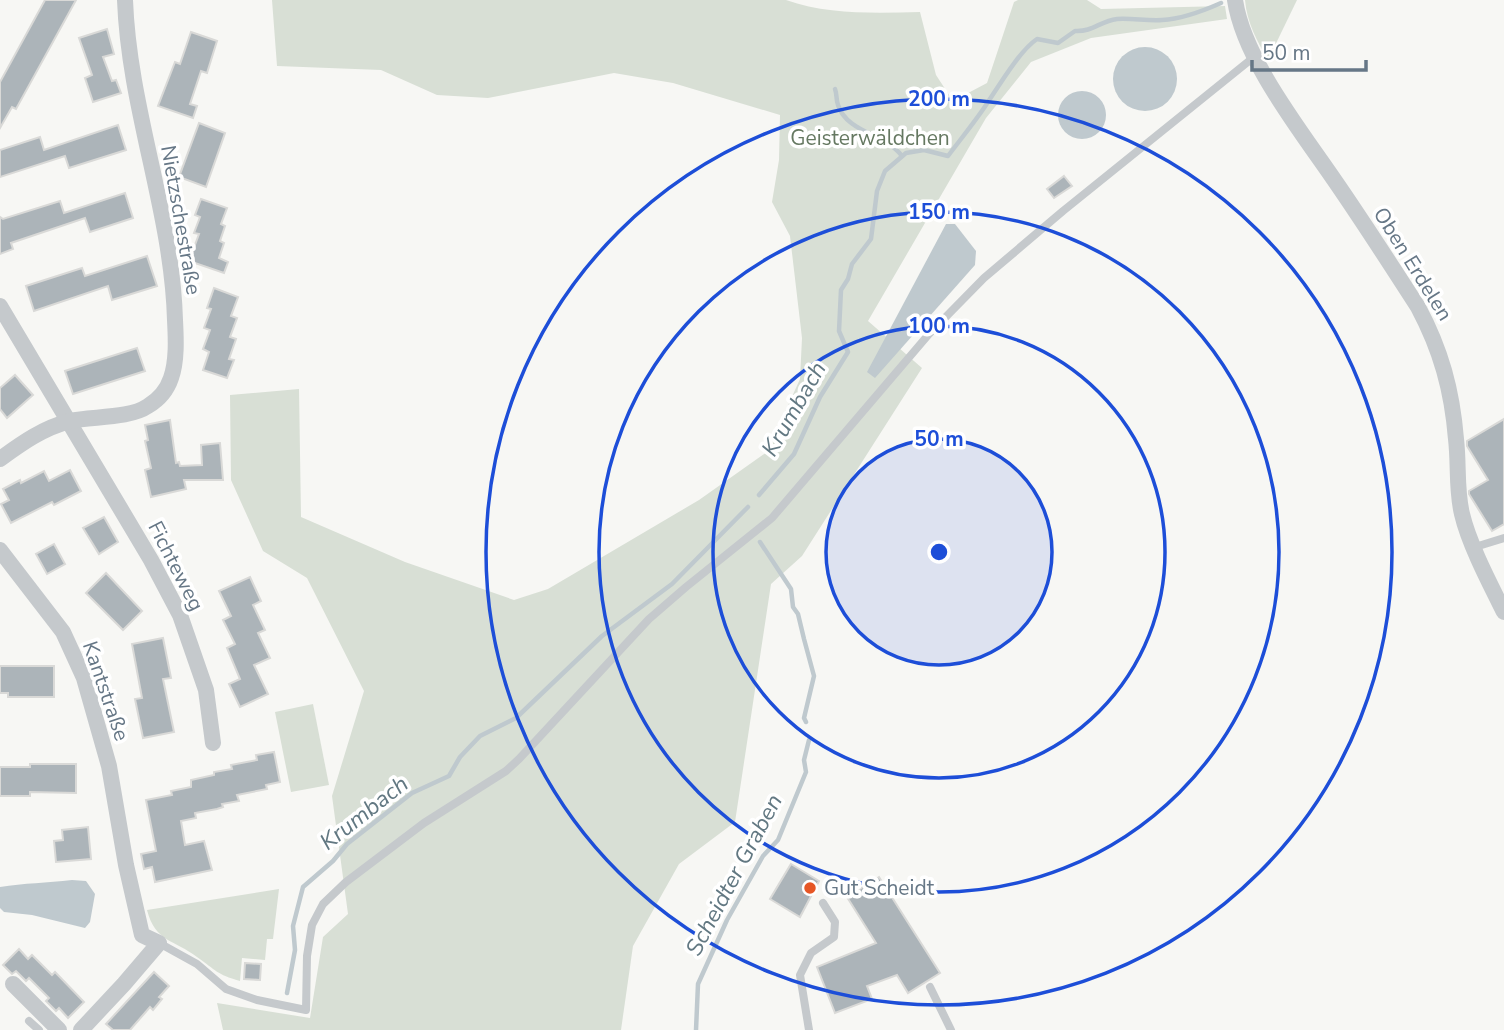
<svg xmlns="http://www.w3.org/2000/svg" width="1504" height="1030" font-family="'Nunito Sans',sans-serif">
	<rect width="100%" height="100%" fill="#f7f7f4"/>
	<!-- green -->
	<g fill="#d8dfd5">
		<path d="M 272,0 L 786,0 C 828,15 876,13 920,12 L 936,75 L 953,101 L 987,83 L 1014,2 L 1018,0 L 1087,0 L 1101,9 L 1225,6 L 1227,19 L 1091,38 L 1031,62 L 986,118 L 868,321 L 922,368 L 802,556 L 771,584 L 735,822 L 679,864 L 633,946 L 621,1030 L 223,1030 L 217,1003 L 310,1018 L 323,937 L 348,914 L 332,796 L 364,691 L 307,578 L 263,551 L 231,480 L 230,395 L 299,389 L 301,517 L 405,562 L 514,600 L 548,589 L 699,500 L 767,452 L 800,379 L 802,338 L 790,236 L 772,202 L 779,160 L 780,115 L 673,83 L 614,73 L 488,98 L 437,95 L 381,70 L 277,66 Z"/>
		<path d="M 1245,0 L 1297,0 L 1268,60 C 1257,41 1247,23 1245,0 Z"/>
		<path d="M 313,704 L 329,785 L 291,792 L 275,712 Z"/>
		<path d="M 279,889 L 273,939 L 267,939 L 265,960 L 242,958 L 240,981 C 216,974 217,971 197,957 C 175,940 155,942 147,910 Z"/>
	</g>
	<!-- water -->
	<g fill="#bfc9ce">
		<circle cx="1145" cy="79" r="32"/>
		<circle cx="1082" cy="115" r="24"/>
		<path d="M 946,224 L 955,224 L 976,251 L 975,265 L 875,378 L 867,372 Z"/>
		<path d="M 72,880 L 86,881 L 95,894 L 90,922 L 85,928 L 32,915 L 4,912 L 0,908 L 0,887 C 24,883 47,883 72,880 Z"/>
	</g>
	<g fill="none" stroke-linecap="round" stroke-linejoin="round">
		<!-- stream -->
		<g stroke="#bfc9ce" stroke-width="4.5">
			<path d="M 835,89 C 837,94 836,100 838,105 C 847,133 886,134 902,156"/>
			<path d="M 759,495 L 794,454 L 820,397 L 848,352 L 839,331 L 841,290 L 848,279 L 852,264 L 871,239 L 877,191 L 885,171 L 906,153 L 924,150 L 948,156 C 960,140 973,124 984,108 C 997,89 1019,51 1037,39 L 1058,43 L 1075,31 C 1093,32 1100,21 1117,19 C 1132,18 1147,21 1162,20 C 1182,19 1203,11 1221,3"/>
			<path d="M 760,542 L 791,589 L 793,607 L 798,614 L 804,639 L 814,676 L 804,718 L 806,722"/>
			<path d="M 287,993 L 295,950 L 293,926 L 303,887 L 333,861 L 347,844 L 412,793 L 449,776 L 460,757 L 480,736 L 516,718 L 602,636 L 672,584 L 748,507"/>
			<path d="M 696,1030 L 698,984 L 727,920 L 763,856 L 778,840 L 806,772 L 804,760 L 809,740"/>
		</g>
	</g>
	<!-- building -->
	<g fill="#acb4b9" stroke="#d9d9d7" stroke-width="2">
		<path d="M 45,0 L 76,0 L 16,109 L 12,107 L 0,128 L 0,82 Z"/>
		<path d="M 107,29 L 114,54 L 103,57 L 112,81 L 116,80 L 121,93 L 93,102 L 85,78 L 92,75 L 79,38 Z"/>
		<path d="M 191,32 L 217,41 L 207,73 L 201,71 L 190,104 L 197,106 L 193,118 L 158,106 L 175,62 L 180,64 Z"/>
		<path d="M 199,123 L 225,133 L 206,187 L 179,177 Z"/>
		<path d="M 118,125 L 126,150 L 69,168 L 65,156 L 0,177 L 0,150 L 40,137 L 44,150 Z"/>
		<path d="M 1064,176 L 1072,186 L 1054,198 L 1047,189 Z"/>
		<path d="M 125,193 L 133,218 L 90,232 L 85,218 L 11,243 L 13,249 L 0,254 L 0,217 L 3,219 L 60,201 L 64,213 Z"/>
		<path d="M 201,199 L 227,208 L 221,224 L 225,226 L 220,241 L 224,243 L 219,258 L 228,262 L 224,273 L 189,261 L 199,234 L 194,233 L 200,217 L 195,215 Z"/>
		<path d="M 147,256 L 157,286 L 112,300 L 108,286 L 34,311 L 26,286 L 82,268 L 85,276 Z"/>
		<path d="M 214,288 L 238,297 L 231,316 L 237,318 L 230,337 L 236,339 L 229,359 L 234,360 L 227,378 L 203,370 L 209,352 L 203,349 L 210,330 L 204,328 L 211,309 L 207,308 Z"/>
		<path d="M 137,348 L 145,371 L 73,394 L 65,371 Z"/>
		<path d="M 15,375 L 33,395 L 7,418 L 0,409 L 0,388 Z"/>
		<path d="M 1504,419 L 1504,524 L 1492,531 L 1469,494 L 1469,491 L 1488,480 L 1467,446 L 1467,441 Z"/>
		<path d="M 170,420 L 176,463 L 179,462 L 180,466 L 202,465 L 201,445 L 220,443 L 223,480 L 184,480 L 186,489 L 151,497 L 145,470 L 151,468 L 145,441 L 148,440 L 145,425 Z"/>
		<path d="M 70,470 L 81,491 L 54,505 L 52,502 L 11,523 L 1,504 L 9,500 L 3,489 L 20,480 L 21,483 L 44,471 L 49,481 Z"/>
		<path d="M 104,517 L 118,542 L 99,554 L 83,528 Z"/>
		<path d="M 54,544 L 65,564 L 47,574 L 36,554 Z"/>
		<path d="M 106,573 L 142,611 L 123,630 L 86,593 Z"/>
		<path d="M 250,577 L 261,601 L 253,605 L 265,630 L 258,633 L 270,658 L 254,665 L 268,694 L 240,707 L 229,684 L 240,679 L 227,648 L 235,644 L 223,620 L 231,616 L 219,591 Z"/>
		<path d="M 163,638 L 171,678 L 163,679 L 174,732 L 143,738 L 135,699 L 142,698 L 132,644 Z"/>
		<path d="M 0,666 L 54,666 L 54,697 L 8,697 L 8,693 L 0,693 Z"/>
		<path d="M 274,752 L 280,782 L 266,785 L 267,789 L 237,795 L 239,801 L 222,804 L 223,807 L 217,809 L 195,813 L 196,818 L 181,821 L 185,845 L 204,841 L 212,870 L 155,882 L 152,867 L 144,869 L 141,854 L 156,851 L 146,800 L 172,795 L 171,791 L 191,787 L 191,780 L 214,775 L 214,772 L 232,769 L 231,765 L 257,760 L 256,755 Z"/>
		<path d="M 30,764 L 76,764 L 76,793 L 30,792 L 30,796 L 0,796 L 0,767 L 30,767 Z"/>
		<path d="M 88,827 L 91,859 L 56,862 L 54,841 L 63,840 L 62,830 Z"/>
		<path d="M 791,864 L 819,881 L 800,917 L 770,899 Z"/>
		<path d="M 879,877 L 940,973 L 908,993 L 897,975 L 867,986 L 872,999 L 835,1013 L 817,967 L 876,943 L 847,897 Z"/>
		<path d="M 19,949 L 28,959 L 32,955 L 52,975 L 55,972 L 84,1002 L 68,1018 L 59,1008 L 56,1011 L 46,1001 L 49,998 L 29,978 L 26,981 L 16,971 L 12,974 L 3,965 Z"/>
		<path d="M 245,963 L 261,964 L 260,980 L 244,979 Z"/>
		<path d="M 154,972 L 169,986 L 159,997 L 162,999 L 153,1010 L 150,1007 L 130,1030 L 113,1030 L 106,1024 Z"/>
	</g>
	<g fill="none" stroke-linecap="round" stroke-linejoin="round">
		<!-- lane -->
		<g stroke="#c5c9cc" stroke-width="8">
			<path d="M 1475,547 L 1504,538"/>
			<path d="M 159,943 L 197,964 L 226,989 L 257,1000 L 306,1010 L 307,956 L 312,925 L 323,904 L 346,882 L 424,823 L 506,771 L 519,759 L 649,619 L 686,587 L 772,518 L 929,334 L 984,278 L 1063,211 L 1254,57"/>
			<path d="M 930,987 L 951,1030"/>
			<path d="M 29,1021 L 39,1030"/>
			<path d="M 809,1030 L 800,975 L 811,953 L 834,937 L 835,922 L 823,903"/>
		</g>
		<!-- street -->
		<g stroke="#c5c9cc" stroke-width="16">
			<path d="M 1235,0 C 1244,60 1301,131 1335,181 C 1364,223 1391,265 1418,307 C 1441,350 1452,390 1456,439 C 1459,464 1456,490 1462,514 C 1469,544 1490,584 1504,612"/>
			<path d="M 0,306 L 151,560 L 180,615 L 206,690 L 213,743"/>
			<path d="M 0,459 C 22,443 43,428 70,421 C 92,416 129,419 148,406 C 158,400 167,390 171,378 C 177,361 176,339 175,320 C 172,212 129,109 125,0"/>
			<path d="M 0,550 L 63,632 L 84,678 L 109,766 L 126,865 L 142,935 L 159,943 L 124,984 L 81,1030"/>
			<path d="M 13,984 L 59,1030"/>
		</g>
	</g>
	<!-- distance rings -->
	<circle cx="939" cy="552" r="113" fill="#1d4ed8" fill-opacity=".12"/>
	<g fill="none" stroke="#1d4ed8" stroke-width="3.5">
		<circle cx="939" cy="552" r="113"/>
		<circle cx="939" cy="552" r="226"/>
		<circle cx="939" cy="552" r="340"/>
		<circle cx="939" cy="552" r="453"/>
	</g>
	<!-- markers -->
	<circle fill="#e65625" stroke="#fff" stroke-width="2.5" cx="810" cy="888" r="7"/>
	<g text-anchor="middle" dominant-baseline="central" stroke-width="7" stroke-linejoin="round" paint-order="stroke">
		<!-- park labels -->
		<g font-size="21" fill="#657861" stroke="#fff">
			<text x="870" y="138">Geisterwäldchen</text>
		</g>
		<!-- street labels -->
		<g font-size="21" fill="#667786" stroke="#fff">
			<text transform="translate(181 220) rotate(80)">Nietzschestraße</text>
			<text transform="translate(1413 264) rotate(58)">Oben Erdelen</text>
			<text transform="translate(176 566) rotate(63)">Fichteweg</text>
			<text transform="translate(106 691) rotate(71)">Kantstraße</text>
		</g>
		<!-- poi labels -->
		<g font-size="21" fill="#667786" stroke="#fff" text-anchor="start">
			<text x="824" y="888">Gut Scheidt</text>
		</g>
		<!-- water labels -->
		<g font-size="23" font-style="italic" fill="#627882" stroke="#fff">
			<text transform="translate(794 409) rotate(-60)">Krumbach</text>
			<text transform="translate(364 813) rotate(-38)">Krumbach</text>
			<text transform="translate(734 875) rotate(-62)">Scheidter Graben</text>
		</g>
	</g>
	<circle cx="939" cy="552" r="10" fill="#1d4ed8" stroke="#fff" stroke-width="3.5"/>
	<g font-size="21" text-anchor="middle" font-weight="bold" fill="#1d4ed8" stroke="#fff" stroke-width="7" stroke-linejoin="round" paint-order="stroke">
		<text x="939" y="106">200 m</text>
		<text x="939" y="219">150 m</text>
		<text x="939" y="333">100 m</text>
		<text x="939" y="446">50 m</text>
	</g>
	<!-- scale -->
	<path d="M1252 60v10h114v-10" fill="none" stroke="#667786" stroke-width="3.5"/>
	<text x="1262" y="60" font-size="21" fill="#667786" stroke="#ffffff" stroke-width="5" paint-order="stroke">50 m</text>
</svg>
